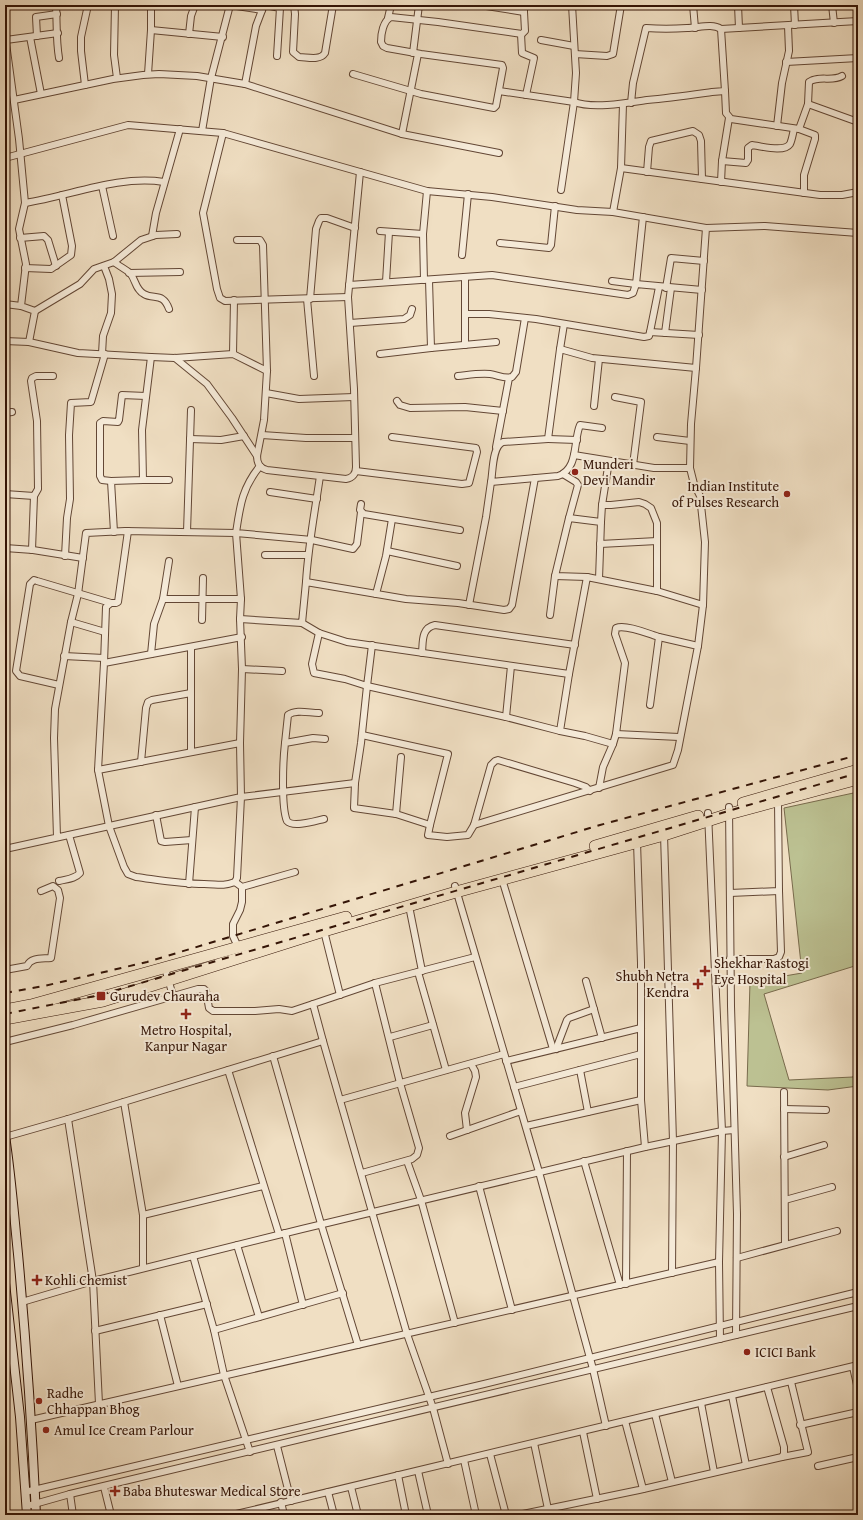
<svg xmlns="http://www.w3.org/2000/svg" width="863" height="1520" font-family="'Gentium Book Plus',serif">
	<rect width="100%" height="100%" fill="#f0dfc3"/>
	<filter id="stains"><feTurbulence type="fractalNoise" baseFrequency=".005" numOctaves="4"/><feColorMatrix values="0 0 0 0 .2 0 0 0 0 .09 0 0 0 0 .02 0 0 0 .5 -.17"/></filter>
	<radialGradient id="worn" r=".72"><stop offset=".6" stop-color="#630" stop-opacity="0"/><stop offset="1" stop-color="#630" stop-opacity=".3"/></radialGradient>
	<!-- green -->
	<path fill="#bcc192" stroke="#786a4c" d="M 858,792 L 858,965 L 764,994 L 789,1080 L 853,1077 L 858,1060 L 858,1086 L 828,1090 L 747,1086 L 750,982 L 802,973 L 784,808 Z"/>
	<g fill="none" stroke-linecap="round" stroke-linejoin="round">
		<!-- street casing -->
		<g stroke="#634735" stroke-width="8">
			<g id="street">
				<path d="M 56,5 C 57,23 56,41 59,58"/>
				<path d="M 115,5 L 114,55 L 117,78"/>
				<path d="M 230,5 L 262,10"/>
				<path d="M 265,5 L 280,8 L 277,56"/>
				<path d="M 294,5 L 295,14 L 293,52 L 299,57 C 307,57 320,61 325,53 L 333,5"/>
				<path d="M 480,5 L 524,12 L 524,5"/>
				<path d="M 693,5 L 695,28"/>
				<path d="M 738,5 L 739,28"/>
				<path d="M 794,5 L 795,25"/>
				<path d="M 832,5 L 834,23"/>
				<path d="M 388,18 L 391,5"/>
				<path d="M 721,29 L 858,21"/>
				<path d="M 151,30 L 223,37"/>
				<path d="M 189,34 L 191,16 L 195,5"/>
				<path d="M 521,34 L 522,53 L 534,58 L 526,95"/>
				<path d="M 5,36 L 19,139 L 25,203 L 19,229 L 26,264 L 21,306 L 35,311 L 29,342"/>
				<path d="M 37,36 L 36,17 L 57,14"/>
				<path d="M 30,37 L 41,94"/>
				<path d="M 6,40 L 58,33"/>
				<path d="M 541,40 L 574,46"/>
				<path d="M 413,53 L 419,5"/>
				<path d="M 575,54 L 607,56 L 613,54 L 621,5"/>
				<path d="M 786,62 L 858,58"/>
				<path d="M 148,74 L 151,30 L 151,5"/>
				<path d="M 353,74 L 421,94 L 494,108 L 496,106 L 503,68 L 502,65 L 421,54 L 387,48 L 383,46 L 381,42 C 381,34 383,21 391,17 L 438,22 L 522,34 L 525,31 L 524,12"/>
				<path d="M 245,84 L 256,26 L 264,5"/>
				<path d="M 85,85 L 81,51 L 81,37 L 88,5"/>
				<path d="M 499,91 L 574,102 C 593,109 627,103 647,100 C 669,98 690,95 712,92 L 725,91 L 721,29 C 712,23 698,28 687,28 C 673,29 659,29 646,28 L 633,83 L 631,103"/>
				<path d="M 725,91 L 726,113 L 731,119 L 799,129 L 815,135 L 815,139 L 804,175 L 804,193"/>
				<path d="M 14,100 L 113,79 L 143,75 L 159,74 L 197,76 L 245,84 L 402,134 L 499,153"/>
				<path d="M 808,104 L 858,122"/>
				<path d="M 777,126 L 782,83 L 789,51 L 788,26"/>
				<path d="M 799,129 L 808,104 L 809,82 C 819,75 832,82 842,76"/>
				<path d="M 202,131 L 211,78 L 230,5"/>
				<path d="M 223,133 L 203,213 L 217,289 L 220,298 L 225,301 L 348,297"/>
				<path d="M 402,134 L 418,54"/>
				<path d="M 5,158 L 128,125 L 223,133 L 427,191 L 492,197 L 577,210 L 613,212 L 706,228"/>
				<path d="M 722,161 L 746,163 L 748,160 L 748,148 L 752,145 C 761,146 784,153 790,144 C 792,140 793,133 794,129"/>
				<path d="M 621,168 L 820,195 L 842,195 L 858,192"/>
				<path d="M 647,172 L 649,147 L 651,141 L 693,131 L 699,135 L 701,141 L 702,179"/>
				<path d="M 721,182 L 722,161 L 729,118"/>
				<path d="M 102,186 L 113,236"/>
				<path d="M 561,190 L 574,102 L 576,73 L 572,5"/>
				<path d="M 25,203 C 71,196 117,175 164,182"/>
				<path d="M 613,212 L 621,168 L 623,104"/>
				<path d="M 380,231 L 423,234"/>
				<path d="M 152,236 L 156,213 L 180,129"/>
				<path d="M 20,238 L 44,236 L 48,240 L 56,266"/>
				<path d="M 237,240 L 260,240 L 263,245 L 267,371 L 264,420 L 257,456 C 257,464 260,468 267,470 L 346,479 C 353,478 356,473 356,467 L 354,389 L 348,297 L 360,172"/>
				<path d="M 500,243 L 549,248 L 551,245 L 555,206"/>
				<path d="M 462,255 L 468,194"/>
				<path d="M 114,262 C 119,266 125,269 130,273 C 136,280 135,289 144,294 C 154,300 163,292 169,309"/>
				<path d="M 25,268 L 51,269 L 71,255 L 72,246 L 62,195"/>
				<path d="M 129,273 L 180,272"/>
				<path d="M 465,277 L 465,313 L 468,314 L 489,314 L 536,319 L 644,337 L 649,336 L 650,332 L 699,335"/>
				<path d="M 424,280 L 423,234 L 427,191"/>
				<path d="M 429,280 L 431,348 L 496,342"/>
				<path d="M 612,281 L 636,284 L 643,217"/>
				<path d="M 386,282 L 389,232"/>
				<path d="M 349,285 L 492,275 L 628,295 L 633,293 L 636,284 L 702,290"/>
				<path d="M 666,288 L 671,258 L 704,261"/>
				<path d="M 307,299 L 314,376"/>
				<path d="M 310,299 L 316,229 L 319,221 L 321,218 L 327,218 L 355,228"/>
				<path d="M 5,304 L 21,306"/>
				<path d="M 35,311 L 80,284 L 94,269 L 114,262 L 141,240 L 156,235 L 177,234"/>
				<path d="M 350,323 L 404,319 L 410,315 L 412,309"/>
				<path d="M 650,332 L 659,287"/>
				<path d="M 665,333 L 671,288"/>
				<path d="M 5,341 L 29,342 L 78,353 L 151,357 L 175,358 L 233,354 L 267,371"/>
				<path d="M 465,345 L 465,313"/>
				<path d="M 560,349 L 564,324"/>
				<path d="M 102,354 L 103,336 L 111,313 L 112,294 L 109,279 L 104,266"/>
				<path d="M 233,354 L 234,300"/>
				<path d="M 380,354 L 431,348"/>
				<path d="M 175,358 L 207,384 L 232,418 L 257,456"/>
				<path d="M 696,368 L 706,228 L 765,226 L 858,233"/>
				<path d="M 458,376 C 468,375 479,373 490,374 C 498,375 504,379 512,377 L 516,372 L 525,318"/>
				<path d="M 266,393 L 299,399 L 354,397"/>
				<path d="M 615,397 L 641,402 L 633,465"/>
				<path d="M 397,401 L 400,405 L 410,408 L 465,407 L 503,411"/>
				<path d="M 594,406 L 599,359"/>
				<path d="M 5,413 L 12,412"/>
				<path d="M 602,428 L 580,425 C 573,441 579,469 558,476 L 491,482 C 493,472 492,446 503,442 L 548,439 L 560,349 L 592,358 L 696,368 L 691,424 L 690,468 L 694,484 L 700,496 L 705,542 L 703,605 L 657,591 L 587,577 L 569,674 L 560,731 L 585,736 L 613,744"/>
				<path d="M 262,435 L 306,438 L 355,438"/>
				<path d="M 657,437 L 690,441"/>
				<path d="M 190,439 L 221,440 L 244,436"/>
				<path d="M 548,439 L 577,440"/>
				<path d="M 496,447 L 509,378"/>
				<path d="M 574,455 L 654,468 L 690,468"/>
				<path d="M 260,466 C 242,488 240,506 236,533 L 312,540 L 353,549 L 357,544 L 361,512"/>
				<path d="M 356,471 L 462,484 L 469,483 L 477,452 L 476,448 L 392,437"/>
				<path d="M 563,474 L 576,482 L 578,485 L 569,518"/>
				<path d="M 143,480 L 169,480"/>
				<path d="M 111,481 L 102,480 L 100,476 L 100,423 L 103,421 L 118,422 L 119,420 L 122,395 L 146,396"/>
				<path d="M 270,492 L 317,499"/>
				<path d="M 5,494 L 34,496 L 38,489 L 37,421 L 31,381 L 32,378 L 36,376 L 53,376"/>
				<path d="M 361,504 L 360,510 L 364,514 L 460,530"/>
				<path d="M 602,505 L 611,505 L 639,502 L 645,504 L 651,508 L 657,523 L 657,591"/>
				<path d="M 601,522 L 602,505 L 609,461"/>
				<path d="M 114,532 L 111,481 L 143,480 L 142,430 L 151,357"/>
				<path d="M 187,532 L 191,410"/>
				<path d="M 600,544 L 657,541"/>
				<path d="M 5,548 L 33,550 L 83,558"/>
				<path d="M 32,550 L 34,496"/>
				<path d="M 387,551 L 457,566"/>
				<path d="M 265,555 L 308,555"/>
				<path d="M 65,556 L 67,518 L 70,499 L 69,435 L 71,403 L 91,402 L 105,354"/>
				<path d="M 587,577 L 555,576 L 569,518 L 601,522 L 599,579"/>
				<path d="M 306,582 C 308,547 315,511 320,476"/>
				<path d="M 376,594 L 386,556 L 392,519"/>
				<path d="M 163,599 L 169,561"/>
				<path d="M 469,605 L 486,517 L 491,482"/>
				<path d="M 550,615 L 555,576"/>
				<path d="M 240,619 L 302,623 L 306,582 L 406,599 L 458,603 L 504,610 L 509,609 L 512,605 L 535,478"/>
				<path d="M 202,620 L 203,578"/>
				<path d="M 71,622 L 105,632"/>
				<path d="M 302,623 L 319,633 L 347,642 L 569,674"/>
				<path d="M 319,633 L 312,664 L 314,673 L 345,679 L 367,686 L 372,645"/>
				<path d="M 242,637 L 104,663 L 98,770 L 109,826 L 124,867 L 128,874 L 136,877 C 159,880 181,884 204,884 C 218,884 221,887 235,882 L 242,887 L 295,872"/>
				<path d="M 698,646 L 703,605"/>
				<path d="M 191,647 L 191,752"/>
				<path d="M 422,653 C 423,642 421,628 435,625 L 575,645"/>
				<path d="M 151,654 L 154,624 L 163,599 L 241,599"/>
				<path d="M 64,656 L 104,658"/>
				<path d="M 104,663 L 106,607 L 111,603 L 116,603 L 118,602 L 128,531"/>
				<path d="M 242,669 L 282,671"/>
				<path d="M 59,685 L 20,676 L 16,671 L 30,584 L 34,580 L 37,581 L 111,603"/>
				<path d="M 506,717 L 511,666"/>
				<path d="M 560,731 L 506,717 L 367,686 L 361,743 L 355,783 L 354,808 L 396,814 L 430,825 L 428,835 L 447,837 L 468,835 L 474,825 L 491,765 L 495,761 L 498,760 L 575,783 L 586,787 L 590,791"/>
				<path d="M 616,734 L 679,737"/>
				<path d="M 362,735 L 448,754 L 430,825"/>
				<path d="M 285,743 L 288,715 C 296,709 309,713 319,713"/>
				<path d="M 141,762 L 146,708 L 148,702 L 152,700 L 191,693"/>
				<path d="M 98,770 L 240,743"/>
				<path d="M 599,788 L 603,767 L 613,744 L 616,734 L 625,663 L 615,634 L 616,628 C 626,624 649,634 659,637 L 650,705"/>
				<path d="M 729,807 L 731,1006 L 737,1214 L 736,1335"/>
				<path d="M 708,813 L 722,1131 L 719,1262 L 720,1339"/>
				<path d="M 396,814 L 401,757"/>
				<path d="M 156,815 L 161,841 L 165,842 L 192,840"/>
				<path d="M 324,819 C 315,821 293,828 287,821 C 281,807 283,760 285,743 L 313,738 L 325,739"/>
				<path d="M 474,825 L 673,765 L 678,750 L 698,646 L 659,637"/>
				<path d="M 664,834 L 673,1141 L 672,1273"/>
				<path d="M 637,842 L 641,963 L 641,1100 L 645,1147"/>
				<path d="M 5,849 L 241,797 L 240,743 L 242,669 L 240,619 L 241,599 L 236,533 L 125,531 L 86,533 L 78,594 L 71,622 L 55,709 L 54,738 L 57,837"/>
				<path d="M 502,879 L 553,1049"/>
				<path d="M 59,881 C 67,879 75,879 80,873 L 69,835"/>
				<path d="M 235,882 L 237,878 L 241,797 L 355,783"/>
				<path d="M 189,884 L 195,807"/>
				<path d="M 455,886 L 539,1172 L 593,1369 L 606,1426"/>
				<path d="M 730,893 L 779,891 L 778,802"/>
				<path d="M 409,906 L 422,971"/>
				<path d="M 324,931 L 340,995"/>
				<path d="M 238,947 L 233,936 L 233,924 L 240,910 L 242,902 L 242,887"/>
				<path d="M 730,959 L 774,959 L 779,957 L 781,952 L 779,891"/>
				<path d="M 165,968 L 173,996"/>
				<path d="M 5,970 L 27,966 C 31,957 42,959 51,958 L 60,898 L 58,890 L 53,886 L 41,891"/>
				<path d="M 418,972 L 446,1070"/>
				<path d="M 586,981 L 602,1038"/>
				<path d="M 390,1037 L 433,1025"/>
				<path d="M 5,1042 L 73,1025 L 198,989 L 204,989 L 206,991 L 209,1008 L 213,1011 L 255,1011 L 279,1009 L 292,1011 L 313,1004"/>
				<path d="M 556,1049 L 567,1020 L 569,1018 L 594,1009"/>
				<path d="M 273,1056 L 321,1224 L 358,1345"/>
				<path d="M 506,1061 L 641,1028"/>
				<path d="M 228,1070 L 279,1234"/>
				<path d="M 580,1070 L 588,1112"/>
				<path d="M 514,1087 L 641,1054"/>
				<path d="M 784,1092 L 785,1245"/>
				<path d="M 340,1100 L 504,1054"/>
				<path d="M 124,1102 L 143,1215 L 143,1268"/>
				<path d="M 784,1109 L 826,1110"/>
				<path d="M 68,1119 L 93,1281 L 99,1404"/>
				<path d="M 526,1126 L 641,1100"/>
				<path d="M 467,1130 L 465,1113 L 476,1077 L 475,1071 L 471,1064"/>
				<path d="M 450,1136 L 521,1111"/>
				<path d="M 5,1137 L 68,1119 L 323,1041"/>
				<path d="M 784,1157 L 824,1145"/>
				<path d="M 407,1161 L 421,1200 L 455,1323"/>
				<path d="M 584,1161 L 620,1285"/>
				<path d="M 362,1173 L 412,1159 L 417,1155 L 419,1148 L 400,1083 L 375,983"/>
				<path d="M 479,1186 L 512,1310"/>
				<path d="M 785,1200 L 832,1187"/>
				<path d="M 143,1215 L 263,1186"/>
				<path d="M 285,1233 L 303,1305"/>
				<path d="M 237,1245 L 259,1317"/>
				<path d="M 193,1256 L 214,1330 L 224,1375 L 250,1452"/>
				<path d="M 737,1258 L 837,1231"/>
				<path d="M 626,1284 L 627,1151"/>
				<path d="M 22,1302 L 93,1281 L 302,1229 L 645,1147 L 722,1131 L 734,1130"/>
				<path d="M 160,1315 L 178,1386"/>
				<path d="M 214,1330 L 343,1293"/>
				<path d="M 95,1331 L 207,1304"/>
				<path d="M 853,1367 L 858,1389"/>
				<path d="M 732,1396 L 746,1465"/>
				<path d="M 701,1403 L 714,1472"/>
				<path d="M 655,1414 L 672,1482"/>
				<path d="M 31,1420 L 719,1262"/>
				<path d="M 625,1421 L 643,1489"/>
				<path d="M 800,1425 L 858,1412"/>
				<path d="M 583,1432 L 597,1499"/>
				<path d="M 534,1443 L 548,1509"/>
				<path d="M 277,1446 L 291,1501"/>
				<path d="M 490,1454 L 506,1515"/>
				<path d="M 782,1457 L 808,1452 L 791,1382"/>
				<path d="M 464,1460 L 476,1515"/>
				<path d="M 448,1464 L 433,1408 L 407,1334 L 323,1041 L 313,1004 L 375,983 L 475,957"/>
				<path d="M 818,1466 L 858,1457"/>
				<path d="M 418,1471 L 428,1515"/>
				<path d="M 398,1475 L 406,1515"/>
				<path d="M 104,1487 L 111,1515"/>
				<path d="M 351,1487 L 358,1515"/>
				<path d="M 25,1492 L 484,1384 L 858,1292"/>
				<path d="M 328,1492 L 334,1515"/>
				<path d="M 70,1494 L 73,1515"/>
				<path d="M 281,1502 L 284,1515"/>
				<path d="M 31,1505 L 70,1494 L 858,1306"/>
				<path d="M 232,1515 L 858,1365"/>
				<path d="M 518,1515 L 639,1490 L 782,1457 L 784,1454 L 784,1447 L 767,1387"/>
			</g>
		</g>
		<!-- secondary casing -->
		<g stroke="#341406" stroke-width="10">
			<g id="secondary">
				<path d="M 5,1136 C 11,1175 14,1215 18,1254 C 26,1341 32,1428 36,1515"/>
				<path d="M 5,1283 L 20,1417 L 27,1515"/>
			</g>
		</g>
		<!-- highway casing -->
		<g stroke="#341406" stroke-width="12">
			<g id="highway">
				<path d="M 743,803 L 858,770"/>
				<path d="M 595,846 L 698,816"/>
				<path d="M 5,1010 L 31,1005 L 346,917"/>
				<path d="M 5,1019 L 103,1001 L 324,931 L 456,892 L 664,835 L 729,814 L 858,779"/>
			</g>
		</g>
		<!-- street -->
		<use href="#street" stroke="#f5ead8" stroke-width="6"/>
		<!-- secondary -->
		<use href="#secondary" stroke="#f5ead8" stroke-width="8"/>
		<!-- highway -->
		<use href="#highway" stroke="#f0dfc3" stroke-width="11"/>
		<!-- rail -->
		<g stroke="#341406" stroke-width="2" stroke-dasharray="7 7" stroke-linecap="butt">
			<path d="M 5,993 L 44,986 L 147,962 L 600,825 L 858,755"/>
			<path d="M 5,1014 L 100,995 L 858,773"/>
		</g>
	</g>
	<!-- markers -->
	<g fill="#8f2418" stroke="#f5ead8" stroke-width="1.5">
		<circle cx="575" cy="472" r="4"/>
		<circle cx="787" cy="494" r="4"/>
		<path d="M703 965h4v4h4v4h-4v4h-4v-4h-4v-4h4z"/>
		<path d="M696 978h4v4h4v4h-4v4h-4v-4h-4v-4h4z"/>
		<rect x="96" y="991" width="10" height="10" rx="2"/>
		<path d="M184 1008h4v4h4v4h-4v4h-4v-4h-4v-4h4z"/>
		<path d="M35 1274h4v4h4v4h-4v4h-4v-4h-4v-4h4z"/>
		<circle cx="747" cy="1352" r="4"/>
		<circle cx="39" cy="1401" r="4"/>
		<circle cx="46" cy="1430" r="4"/>
		<path d="M113 1485h4v4h4v4h-4v4h-4v-4h-4v-4h4z"/>
	</g>
	<g text-anchor="middle" dominant-baseline="central" stroke-width="4" stroke-linejoin="round" paint-order="stroke">
		<!-- poi labels -->
		<g font-size="14" fill="#341406" stroke="#f5ead8" text-anchor="start">
			<text x="583" y="464">Munderi<tspan x="583" dy="16">Devi Mandir</tspan></text>
			<text x="779" y="486" text-anchor="end">Indian Institute<tspan x="779" dy="16">of Pulses Research</tspan></text>
			<text x="714" y="963">Shekhar Rastogi<tspan x="714" dy="16">Eye Hospital</tspan></text>
			<text x="689" y="976" text-anchor="end">Shubh Netra<tspan x="689" dy="16">Kendra</tspan></text>
			<text x="110" y="996">Gurudev Chauraha</text>
			<text x="186" y="1030" text-anchor="middle">Metro Hospital,<tspan x="186" dy="16">Kanpur Nagar</tspan></text>
			<text x="45" y="1280">Kohli Chemist</text>
			<text x="755" y="1352">ICICI Bank</text>
			<text x="47" y="1393">Radhe<tspan x="47" dy="16">Chhappan Bhog</tspan></text>
			<text x="54" y="1430">Amul Ice Cream Parlour</text>
			<text x="123" y="1491">Baba Bhuteswar Medical Store</text>
		</g>
	</g>
	<!-- margin -->
	<rect width="863" height="1520" fill="none" stroke="#f0dfc3" stroke-width="20"/>
	<rect x="6" y="6" width="851" height="1508" fill="none" stroke="#341406" stroke-width="2"/>
	<rect x="10" y="10" width="843" height="1500" fill="none" stroke="#341406"/>
	<rect width="100%" height="100%" filter="url(#stains)"/>
	<rect width="100%" height="100%" fill="url(#worn)"/>
</svg>
